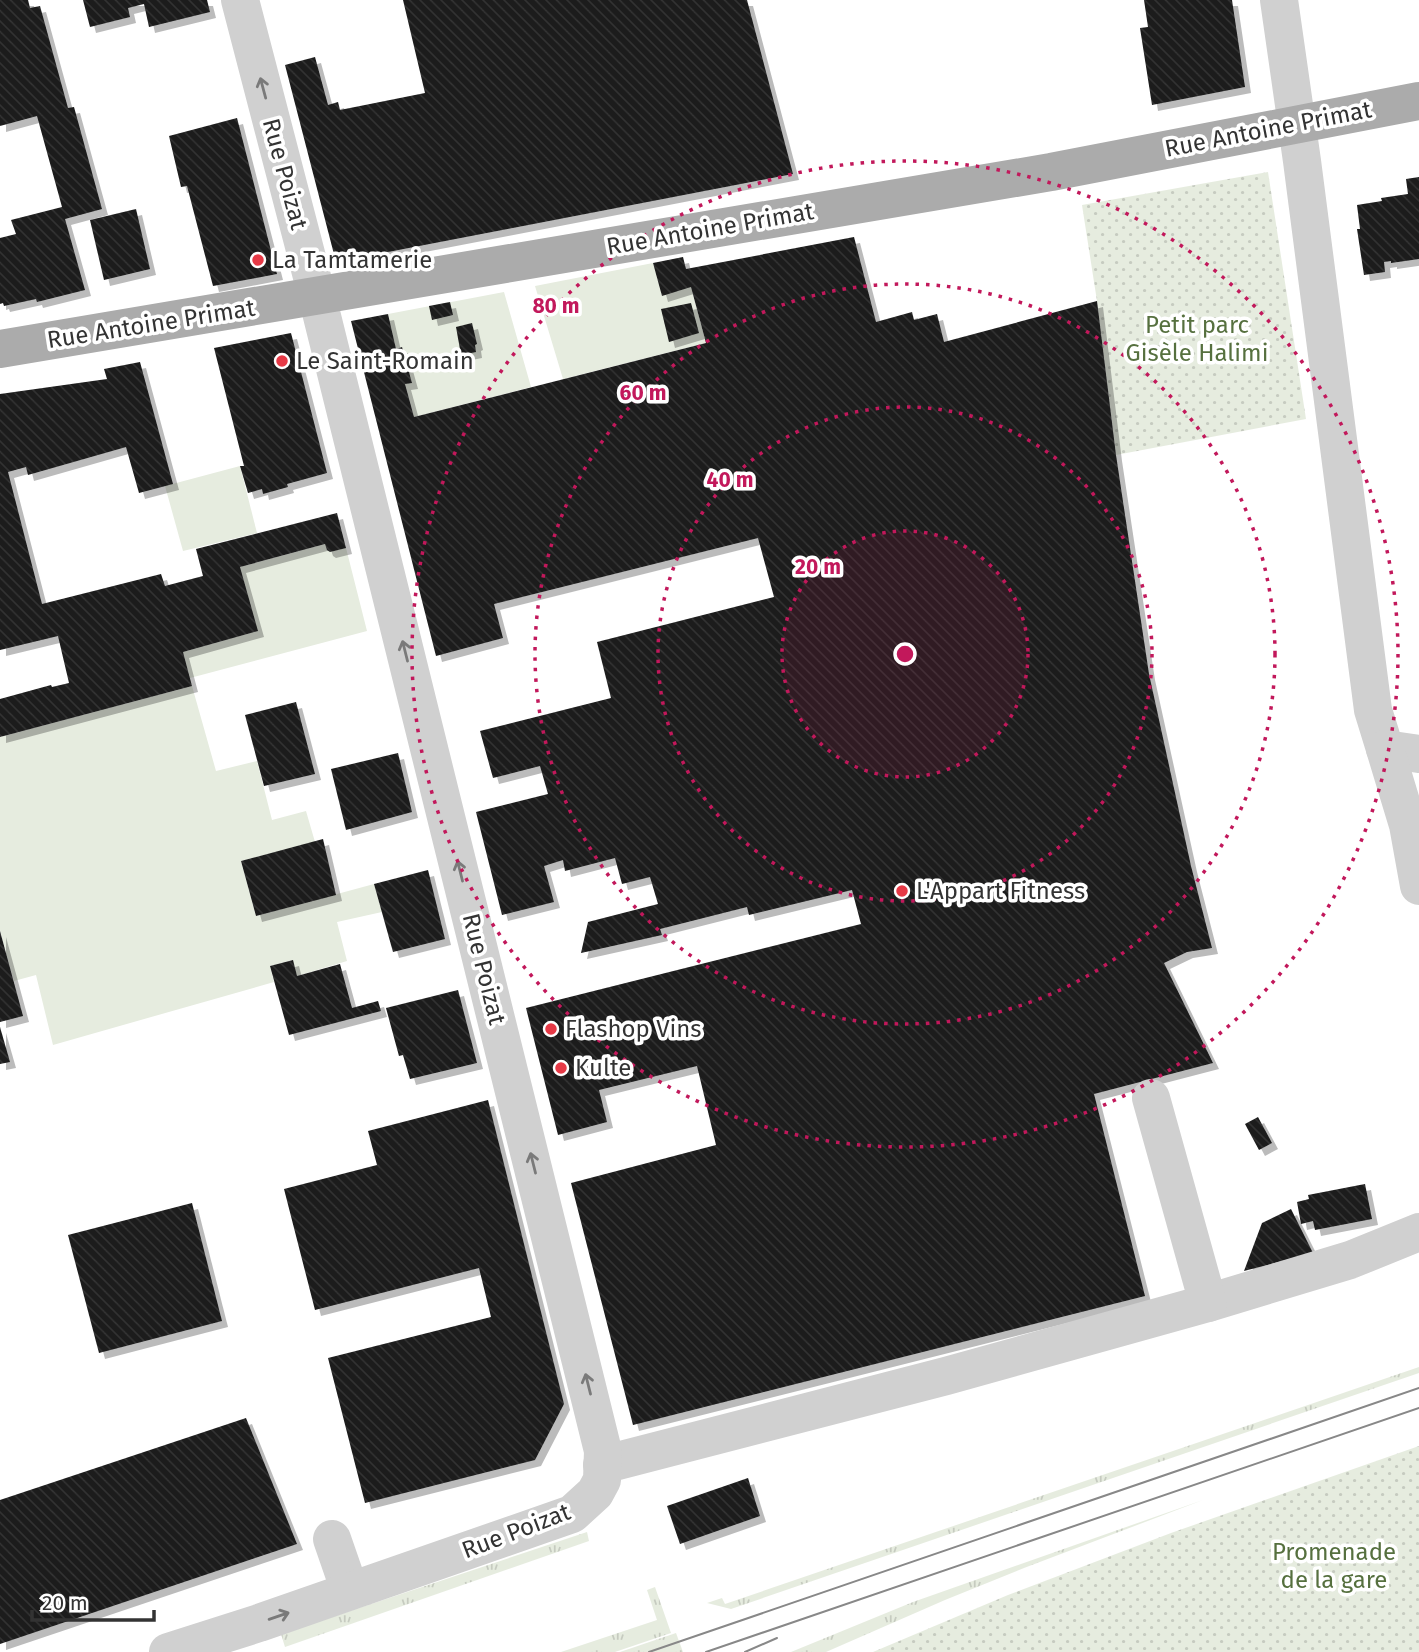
<svg xmlns="http://www.w3.org/2000/svg" width="1419" height="1652" font-family="'Fira Sans',sans-serif">
	<defs>
		<pattern id="grass-tufts" width="24" height="20" patternUnits="userSpaceOnUse" patternTransform="scale(1.75)"><rect width="24" height="20" fill="#e6ecdf"/><path d="M3 7l-1-3M5 7V3M7 7l1-3M15 17l-1-3M17 17v-4M19 17l1-3" fill="none" stroke="#c6cbc0"/></pattern>
		<pattern id="park-dots" width="8" height="8" patternUnits="userSpaceOnUse" patternTransform="scale(1.75)"><rect width="8" height="8" fill="#e6ecdf"/><path d="M2 2h.1M6 6h.1" fill="none" stroke="#c6cbc0" stroke-width="1.8" stroke-linecap="round"/></pattern>
		<pattern id="building-back-hatch" width="6" height="6" patternUnits="userSpaceOnUse" patternTransform="scale(1.75)"><rect width="6" height="6" fill="#1a1a1a"/><path d="M-1 5l2 2M0 0l6 6M5-1l2 2" fill="none" stroke="#333"/></pattern>
		<filter id="shadow"><feDropShadow dx="6" dy="6" stdDeviation="0" flood-color="#0004"/></filter>
	</defs>
	<rect width="100%" height="100%" fill="#fff"/>
	<!-- grass -->
	<g fill="url(#grass-tufts)">
		<path d="M 1419,1367 L 1419,1373 L 731,1609 L 707,1603 L 722,1598 L 725,1604 Z"/>
		<path d="M 1203,1500 L 1024,1568 L 945,1600 L 826,1652 L 791,1652 L 913,1602 Z"/>
		<path d="M 587,1532 L 589,1541 L 285,1647 L 281,1634 Z"/>
		<path d="M 655,1587 L 671,1633 L 615,1652 L 561,1652 L 657,1620 L 647,1590 Z"/>
		<path d="M 676,1633 L 683,1652 L 620,1652 Z"/>
	</g>
	<!-- park -->
	<g fill="url(#park-dots)">
		<path d="M 1268,172 L 1306,419 L 1116,455 L 1097,301 L 1082,205 Z"/>
		<path d="M 1419,1446 L 1419,1652 L 873,1652 L 1008,1595 L 1171,1533 Z"/>
	</g>
	<!-- garden -->
	<g fill="#e6ecdf">
		<path d="M 653,263 L 662,295 L 691,287 L 706,343 L 563,379 L 535,286 Z"/>
		<path d="M 504,292 L 531,387 L 414,417 L 405,384 L 411,382 L 402,348 L 396,349 L 388,314 Z"/>
		<path d="M 240,466 L 257,533 L 183,551 L 165,486 Z"/>
		<path d="M 325,544 L 346,548 L 367,631 L 190,678 L 183,652 L 257,631 L 240,567 Z"/>
		<path d="M 192,686 L 216,771 L 257,761 L 272,820 L 306,811 L 315,842 L 241,861 L 256,916 L 374,884 L 382,912 L 337,922 L 347,961 L 297,976 L 292,960 L 270,966 L 274,982 L 53,1045 L 36,975 L 14,981 L 0,931 L 0,737 Z"/>
	</g>
	<!-- building -->
	<g fill="url(#building-back-hatch)" filter="url(#shadow)">
		<path d="M 0,0 L 28,0 L 30,8 L 40,6 L 68,108 L 74,107 L 102,209 L 65,219 L 85,290 L 37,302 L 36,299 L 4,306 L 3,303 L 0,304 L 0,238 L 16,234 L 11,220 L 62,207 L 37,116 L 0,126 Z"/>
		<path d="M 83,0 L 207,0 L 210,12 L 149,27 L 144,4 L 128,8 L 130,17 L 90,27 Z"/>
		<path d="M 403,0 L 747,0 L 793,174 L 336,262 L 285,65 L 315,57 L 328,105 L 338,102 L 340,110 L 425,93 Z"/>
		<path d="M 1144,0 L 1232,0 L 1245,87 L 1152,105 L 1140,28 L 1148,27 Z"/>
		<path d="M 237,118 L 277,274 L 213,286 L 187,186 L 181,187 L 169,136 Z"/>
		<path d="M 1419,177 L 1419,259 L 1391,263 L 1391,261 L 1384,262 L 1385,272 L 1364,275 L 1357,229 L 1360,229 L 1357,205 L 1382,201 L 1381,198 L 1408,194 L 1406,179 Z"/>
		<path d="M 136,209 L 150,269 L 104,280 L 90,220 Z"/>
		<path d="M 854,237 L 876,322 L 912,312 L 914,320 L 937,314 L 944,342 L 1097,301 L 1116,455 L 1149,674 L 1191,866 L 1212,948 L 1187,952 L 1164,963 L 1213,1063 L 1094,1094 L 1145,1296 L 633,1425 L 571,1183 L 716,1145 L 697,1066 L 599,1090 L 607,1122 L 558,1135 L 526,1008 L 861,924 L 852,890 L 749,915 L 747,907 L 660,929 L 662,935 L 581,953 L 588,922 L 658,904 L 650,877 L 622,884 L 615,858 L 565,871 L 563,860 L 544,866 L 554,902 L 502,915 L 476,812 L 548,794 L 540,766 L 493,778 L 480,731 L 611,698 L 597,642 L 774,597 L 758,538 L 494,604 L 503,638 L 436,656 L 351,321 L 388,314 L 396,349 L 402,347 L 412,383 L 405,384 L 414,417 L 706,343 L 691,287 L 662,296 L 653,263 L 683,257 L 686,269 Z"/>
		<path d="M 450,302 L 453,315 L 432,320 L 429,306 Z"/>
		<path d="M 691,303 L 699,333 L 669,342 L 661,309 Z"/>
		<path d="M 472,323 L 477,344 L 475,345 L 476,352 L 461,355 L 456,327 Z"/>
		<path d="M 291,333 L 327,473 L 287,484 L 288,487 L 263,494 L 262,489 L 248,493 L 240,466 L 244,466 L 214,348 Z"/>
		<path d="M 140,362 L 173,484 L 139,493 L 126,447 L 28,475 L 26,467 L 8,472 L 42,604 L 161,574 L 165,586 L 203,576 L 196,549 L 337,513 L 346,548 L 330,552 L 327,550 L 325,544 L 240,567 L 258,631 L 183,652 L 192,686 L 0,737 L 0,699 L 51,685 L 52,687 L 69,683 L 58,636 L 0,650 L 0,394 L 107,379 L 104,369 Z"/>
		<path d="M 296,702 L 315,774 L 264,786 L 245,715 Z"/>
		<path d="M 398,753 L 412,812 L 346,830 L 331,769 Z"/>
		<path d="M 323,839 L 336,895 L 256,916 L 241,861 Z"/>
		<path d="M 428,870 L 445,939 L 393,952 L 374,884 Z"/>
		<path d="M 0,931 L 23,1016 L 0,1022 Z"/>
		<path d="M 293,960 L 297,976 L 340,964 L 352,1008 L 378,1001 L 381,1011 L 289,1035 L 270,966 Z"/>
		<path d="M 458,990 L 477,1063 L 410,1079 L 403,1055 L 399,1056 L 386,1008 Z"/>
		<path d="M 0,1027 L 10,1062 L 0,1064 Z"/>
		<path d="M 488,1100 L 564,1404 L 535,1460 L 365,1503 L 328,1358 L 491,1317 L 479,1268 L 315,1310 L 284,1189 L 377,1165 L 368,1131 Z"/>
		<path d="M 1258,1117 L 1272,1143 L 1259,1150 L 1245,1124 Z"/>
		<path d="M 1365,1184 L 1372,1219 L 1315,1230 L 1313,1221 L 1301,1224 L 1297,1202 L 1309,1199 L 1308,1195 Z"/>
		<path d="M 192,1203 L 222,1321 L 99,1353 L 68,1235 Z"/>
		<path d="M 1291,1209 L 1313,1253 L 1244,1271 L 1262,1223 Z"/>
		<path d="M 246,1418 L 297,1544 L 0,1644 L 0,1500 Z"/>
		<path d="M 748,1478 L 760,1516 L 680,1544 L 667,1506 Z"/>
	</g>
	<g fill="none" stroke-linecap="round" stroke-linejoin="round">
		<!-- minor -->
		<g stroke="#d0d0d0" stroke-width="38">
			<path d="M 1279,0 L 1302,161 L 1373,710 L 1385,749 L 1419,754"/>
			<path d="M 1385,749 L 1408,825 L 1419,886"/>
			<path d="M 1208,1303 L 1350,1260 L 1419,1232"/>
			<path d="M 602,1465 L 946,1376 L 1208,1303 L 1151,1098"/>
			<path d="M 332,1539 L 350,1591"/>
			<path d="M 168,1652 L 259,1623 L 572,1514 L 595,1493 L 602,1480 L 603,1451 L 317,296 L 240,0"/>
		</g>
		<!-- major -->
		<path stroke="#ababab" stroke-width="38" d="M 0,349 L 1051,172 L 1419,101"/>
		<!-- tram -->
		<g stroke="#888" stroke-width="2">
			<path d="M 649,1652 L 1419,1388"/>
			<path d="M 706,1652 L 1419,1408"/>
			<path d="M 745,1652 L 777,1638"/>
		</g>
	</g>
	<!-- one-way arrows -->
	<defs><path id="oneway-shaft" d="M-6 0H5M1.5-3L5.5 0L1.5 3" fill="none" stroke-width="1.6" stroke-linecap="round" stroke-linejoin="round" transform="scale(1.75)"/></defs>
	<g stroke="#7a7a7a">
		<use href="#oneway-shaft" transform="translate(263 88) rotate(-105)"/>
		<use href="#oneway-shaft" transform="translate(405 651) rotate(-104)"/>
		<use href="#oneway-shaft" transform="translate(460 871) rotate(-104)"/>
		<use href="#oneway-shaft" transform="translate(533 1163) rotate(-104)"/>
		<use href="#oneway-shaft" transform="translate(588 1384) rotate(-104)"/>
		<use href="#oneway-shaft" transform="translate(279 1616) rotate(-19)"/>
	</g>
	<!-- distance rings -->
	<circle cx="905" cy="654" r="123" fill="#c2185b" fill-opacity=".12"/>
	<g fill="none" stroke="#c2185b" stroke-width="3.5" stroke-dasharray="3.5 7">
		<circle cx="905" cy="654" r="123"/>
		<circle cx="905" cy="654" r="247"/>
		<circle cx="905" cy="654" r="370"/>
		<circle cx="905" cy="654" r="493"/>
	</g>
	<!-- markers -->
	<g fill="#e63946" stroke="#fff" stroke-width="2.5">
		<circle cx="258" cy="260" r="7"/>
		<circle cx="282" cy="361" r="7"/>
		<circle cx="902" cy="891" r="7"/>
		<circle cx="551" cy="1029" r="7"/>
		<circle cx="561" cy="1068" r="7"/>
	</g>
	<g text-anchor="middle" dominant-baseline="central" stroke-width="7" stroke-linejoin="round" paint-order="stroke">
		<!-- street labels -->
		<g font-size="24" fill="#333" stroke="#fff">
			<text transform="translate(1268 129) rotate(-11)">Rue Antoine Primat</text>
			<text transform="translate(285 174) rotate(75)">Rue Poizat</text>
			<text transform="translate(710 229) rotate(-10)">Rue Antoine Primat</text>
			<text transform="translate(151 324) rotate(-9)">Rue Antoine Primat</text>
			<text transform="translate(484 969) rotate(76)">Rue Poizat</text>
			<text transform="translate(516 1531) rotate(-21)">Rue Poizat</text>
		</g>
		<!-- poi labels -->
		<g font-size="24" fill="#333" stroke="#fff" text-anchor="start">
			<text x="272" y="260">La Tamtamerie</text>
			<text x="296" y="361">Le Saint-Romain</text>
			<text x="916" y="891">L'Appart Fitness</text>
			<text x="565" y="1029">Flashop Vins</text>
			<text x="575" y="1068">Kulte</text>
		</g>
		<!-- park labels -->
		<g font-size="24" fill="#56703f" stroke="#fff">
			<text x="1197" y="325">Petit parc<tspan x="1197" dy="28">Gisèle Halimi</tspan></text>
			<text x="1334" y="1552">Promenade<tspan x="1334" dy="28">de la gare</tspan></text>
		</g>
	</g>
	<circle cx="905" cy="654" r="10" fill="#c2185b" stroke="#fff" stroke-width="3.5"/>
	<g font-size="21" text-anchor="middle" font-weight="bold" fill="#c2185b" stroke="#fff" stroke-width="7" stroke-linejoin="round" paint-order="stroke">
		<text x="556" y="313">80 m</text>
		<text x="643" y="400">60 m</text>
		<text x="730" y="487">40 m</text>
		<text x="818" y="574">20 m</text>
	</g>
	<!-- scale -->
	<path d="M32 1610v10h122v-10" fill="none" stroke="#333333" stroke-width="3.5"/>
	<text x="42" y="1610" font-size="21" fill="#333333" stroke="#ffffff" stroke-width="5" paint-order="stroke">20 m</text>
</svg>
